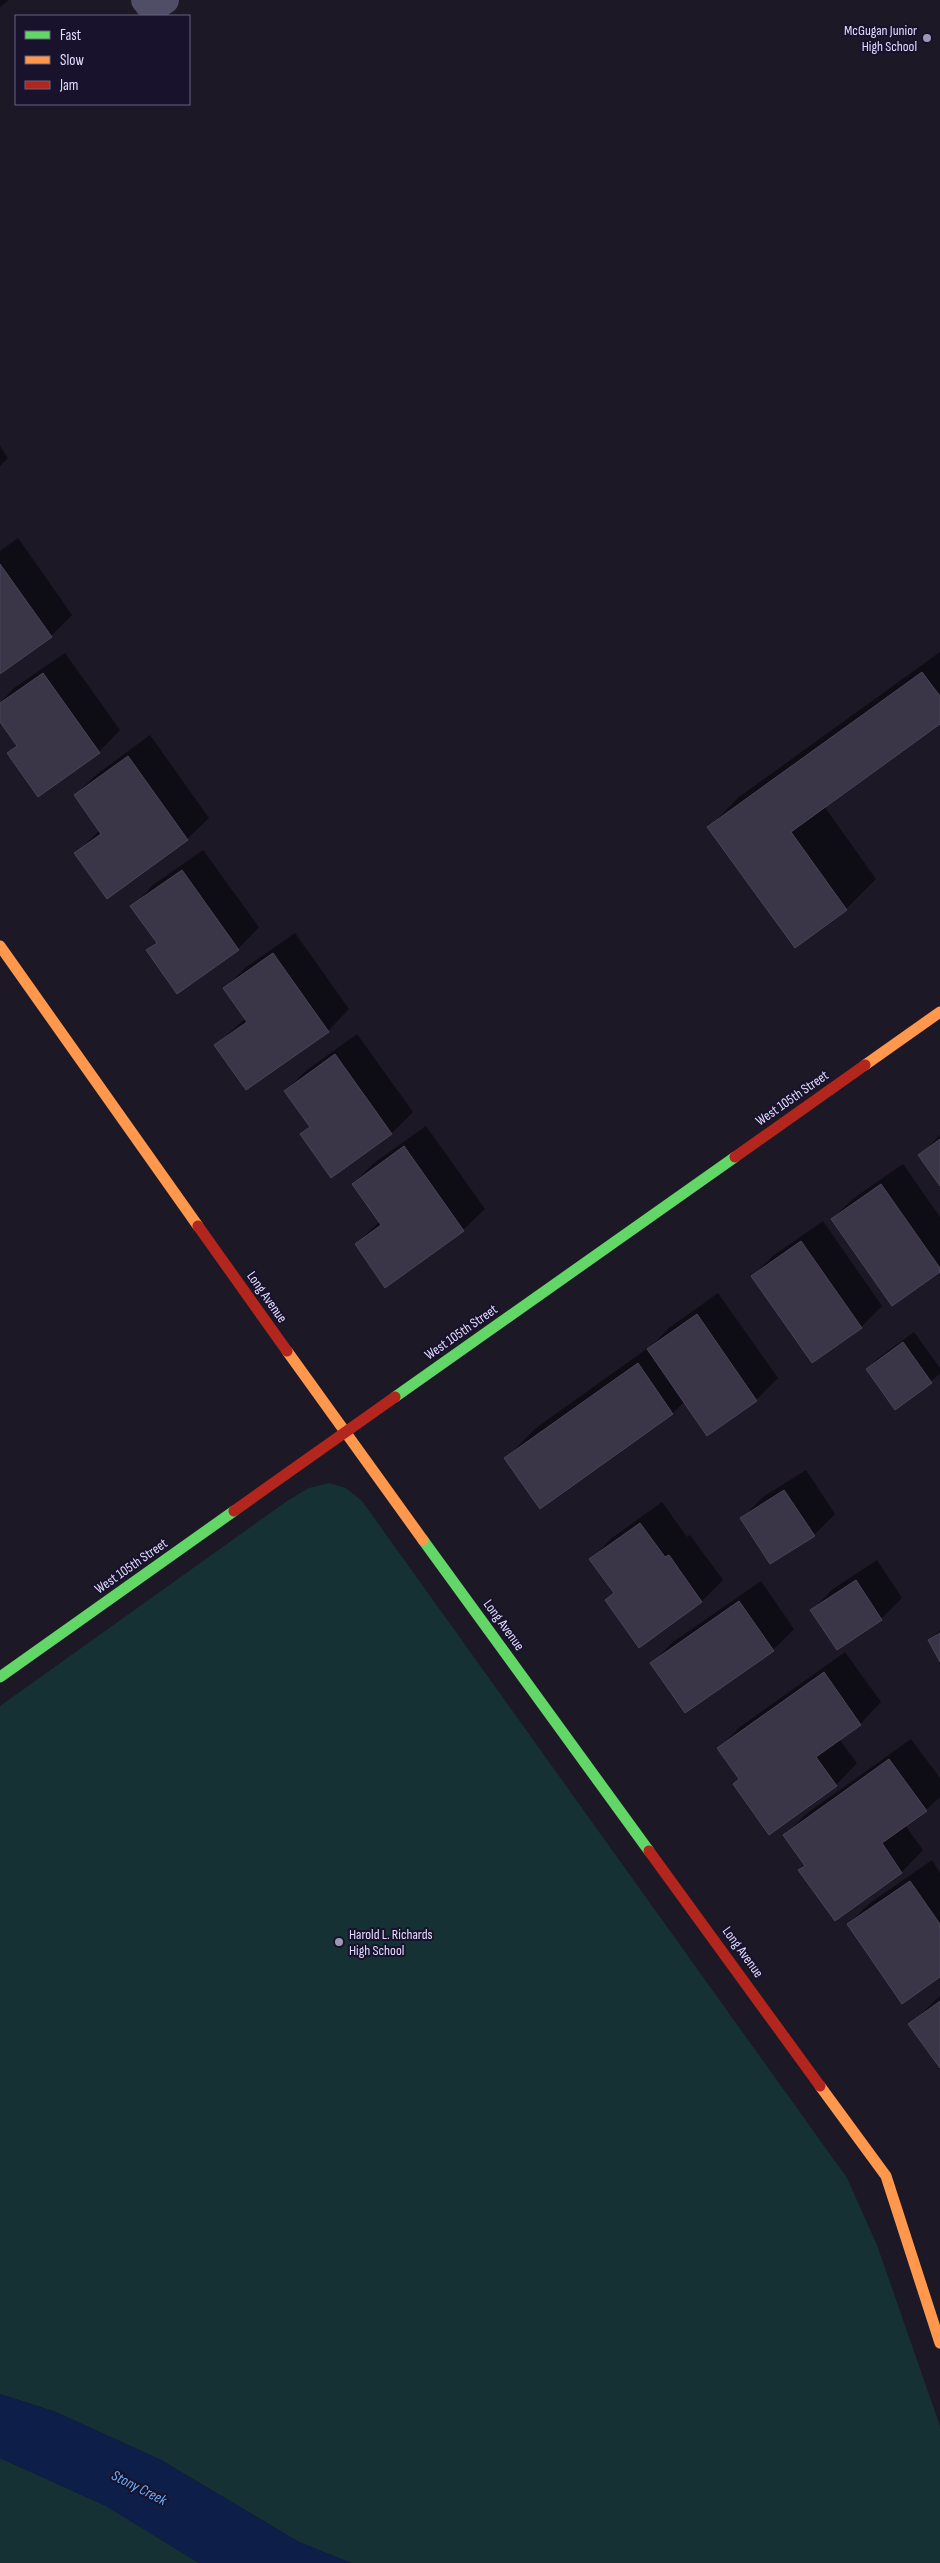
<svg xmlns="http://www.w3.org/2000/svg" width="940" height="2563" font-family="'Sofia Sans Condensed',sans-serif">
	<rect width="100%" height="100%" fill="#1c1826"/>
	<!-- green -->
	<g fill="#153134">
		<path d="M 329,1483 L 346,1488 L 362,1501 L 847,2178 L 877,2245 L 940,2426 L 940,2563 L 351,2563 L 299,2542 L 161,2460 L 56,2412 L 0,2394 L 0,1706 L 287,1501 L 309,1488 Z"/>
		<path d="M 0,2458 L 106,2506 L 199,2563 L 0,2563 Z"/>
	</g>
	<!-- water -->
	<path fill="#0d1e48" d="M 0,2394 L 56,2412 L 161,2460 L 299,2542 L 351,2563 L 199,2563 L 106,2506 L 0,2458 Z"/>
	<!-- shadow -->
	<g fill="#0007">
		<path d="M 0,0 L 9,0 L 0,7 Z"/>
		<path d="M 0,446 L 8,458 L 0,466 Z"/>
		<path d="M 18,538 L 72,615 L 51,636 L 0,672 L 0,551 Z"/>
		<path d="M 940,652 L 940,723 L 824,806 L 876,879 L 846,909 L 709,827 L 739,797 Z"/>
		<path d="M 65,653 L 120,730 L 99,752 L 9,753 L 18,744 L 0,720 L 0,703 L 14,688 Z"/>
		<path d="M 150,735 L 209,818 L 187,839 L 107,897 L 76,853 L 100,830 L 75,795 L 97,774 Z"/>
		<path d="M 203,850 L 259,927 L 238,949 L 148,950 L 157,941 L 132,907 L 153,885 Z"/>
		<path d="M 295,933 L 349,1009 L 328,1031 L 216,1045 L 246,1018 L 225,988 L 246,967 Z"/>
		<path d="M 357,1034 L 413,1112 L 392,1133 L 331,1176 L 302,1134 L 310,1126 L 285,1091 L 307,1070 Z"/>
		<path d="M 426,1126 L 485,1209 L 463,1230 L 385,1286 L 356,1244 L 380,1221 L 353,1184 L 374,1163 Z"/>
		<path d="M 940,1135 L 940,1184 L 920,1155 Z"/>
		<path d="M 903,1164 L 940,1217 L 940,1271 L 832,1219 L 854,1198 Z"/>
		<path d="M 823,1221 L 882,1306 L 861,1327 L 752,1276 L 774,1255 Z"/>
		<path d="M 718,1293 L 778,1378 L 756,1400 L 707,1434 L 684,1402 L 673,1413 L 506,1458 L 536,1428 L 652,1345 L 669,1328 Z"/>
		<path d="M 914,1332 L 940,1368 L 940,1374 L 895,1408 L 867,1369 L 878,1358 Z"/>
		<path d="M 806,1470 L 835,1514 L 814,1535 L 742,1518 L 763,1497 Z"/>
		<path d="M 662,1502 L 687,1537 L 690,1535 L 723,1580 L 702,1601 L 639,1646 L 607,1600 L 614,1592 L 591,1559 L 612,1538 Z"/>
		<path d="M 877,1560 L 902,1598 L 881,1619 L 812,1610 L 833,1589 Z"/>
		<path d="M 761,1581 L 794,1629 L 773,1650 L 652,1663 L 673,1642 Z"/>
		<path d="M 940,1630 L 940,1659 L 929,1640 Z"/>
		<path d="M 845,1652 L 881,1702 L 860,1724 L 839,1739 L 857,1763 L 836,1785 L 719,1748 L 740,1727 Z"/>
		<path d="M 911,1739 L 940,1778 L 940,1797 L 926,1810 L 905,1825 L 923,1850 L 902,1872 L 835,1919 L 800,1870 L 806,1864 L 785,1835 L 806,1814 Z"/>
		<path d="M 932,1860 L 940,1873 L 940,1976 L 848,1924 L 870,1903 Z"/>
		<path d="M 940,1996 L 940,2066 L 910,2024 Z"/>
	</g>
	<!-- building -->
	<g fill="#3b3647" stroke="#494358">
		<path d="M 0,564 L 52,637 L 0,674 Z"/>
		<path d="M 922,672 L 940,696 L 940,724 L 791,832 L 847,910 L 795,948 L 707,827 Z"/>
		<path d="M 43,673 L 100,753 L 38,797 L 7,753 L 17,746 L 0,722 L 0,703 Z"/>
		<path d="M 128,756 L 188,840 L 107,899 L 74,853 L 101,834 L 74,795 Z"/>
		<path d="M 182,870 L 239,950 L 177,994 L 146,950 L 157,943 L 130,906 Z"/>
		<path d="M 273,953 L 329,1032 L 246,1090 L 214,1045 L 247,1022 L 223,988 Z"/>
		<path d="M 335,1054 L 392,1134 L 331,1178 L 300,1134 L 310,1127 L 284,1091 Z"/>
		<path d="M 940,1139 L 940,1186 L 918,1155 Z"/>
		<path d="M 404,1146 L 464,1231 L 385,1288 L 355,1244 L 381,1225 L 352,1184 Z"/>
		<path d="M 881,1184 L 940,1268 L 940,1272 L 892,1306 L 831,1219 Z"/>
		<path d="M 801,1241 L 862,1328 L 812,1363 L 751,1276 Z"/>
		<path d="M 697,1314 L 757,1401 L 707,1436 L 647,1349 Z"/>
		<path d="M 903,1342 L 932,1383 L 895,1410 L 866,1369 Z"/>
		<path d="M 638,1363 L 673,1414 L 540,1509 L 504,1458 Z"/>
		<path d="M 784,1490 L 815,1536 L 770,1564 L 740,1518 Z"/>
		<path d="M 640,1523 L 665,1557 L 669,1555 L 702,1602 L 639,1648 L 605,1600 L 614,1593 L 589,1559 Z"/>
		<path d="M 856,1580 L 882,1620 L 837,1650 L 810,1610 Z"/>
		<path d="M 739,1601 L 774,1651 L 685,1713 L 650,1663 Z"/>
		<path d="M 940,1633 L 940,1662 L 928,1640 Z"/>
		<path d="M 824,1672 L 861,1725 L 816,1757 L 837,1786 L 769,1835 L 733,1784 L 739,1779 L 717,1748 Z"/>
		<path d="M 889,1759 L 927,1811 L 882,1843 L 902,1873 L 835,1921 L 798,1870 L 805,1866 L 783,1835 Z"/>
		<path d="M 910,1881 L 940,1924 L 940,1977 L 902,2004 L 847,1924 Z"/>
		<path d="M 940,2001 L 940,2068 L 908,2024 Z"/>
	</g>
	<g fill="none" stroke-linecap="round" stroke-linejoin="round">
		<!-- street -->
		<path stroke="#504d67" stroke-width="28" d="M 145,0 L 152,9 L 165,0"/>
		<!-- fast -->
		<g stroke="#63d668" stroke-width="11">
			<path d="M 395,1397 L 735,1157"/>
			<path d="M 423,1540 L 649,1851"/>
			<path d="M 0,1677 L 234,1511"/>
		</g>
		<!-- slow -->
		<g stroke="#ff974d" stroke-width="11">
			<path d="M 0,946 L 198,1226"/>
			<path d="M 865,1065 L 940,1012"/>
			<path d="M 287,1351 L 423,1540"/>
			<path d="M 820,2086 L 886,2176 L 940,2343"/>
		</g>
		<!-- jam -->
		<g stroke="#b3261e" stroke-width="11">
			<path d="M 735,1157 L 865,1065"/>
			<path d="M 198,1226 L 287,1351"/>
			<path d="M 234,1511 L 395,1397"/>
			<path d="M 649,1851 L 820,2086"/>
		</g>
	</g>
	<!-- markers -->
	<g fill="#9d98b3" stroke="#18122c" stroke-width="2">
		<circle cx="927" cy="38" r="5"/>
		<circle cx="339" cy="1942" r="5"/>
	</g>
	<g text-anchor="middle" dominant-baseline="central" stroke-width="4" stroke-linejoin="round" paint-order="stroke">
		<!-- poi labels -->
		<g font-size="14" fill="#e3ddff" stroke="#18122c" text-anchor="end">
			<text x="917" y="30">McGugan Junior<tspan x="917" dy="16">High School</tspan></text>
			<text x="349" y="1934" text-anchor="start">Harold L. Richards<tspan x="349" dy="16">High School</tspan></text>
		</g>
		<!-- street labels -->
		<g font-size="14" fill="#e3ddff" stroke="#18122c">
			<text transform="translate(792 1098) rotate(-35)">West 105th Street</text>
			<text transform="translate(267 1297) rotate(55)">Long Avenue</text>
			<text transform="translate(461 1332) rotate(-35)">West 105th Street</text>
			<text transform="translate(131 1566) rotate(-35)">West 105th Street</text>
			<text transform="translate(504 1625) rotate(54)">Long Avenue</text>
			<text transform="translate(743 1952) rotate(54)">Long Avenue</text>
		</g>
		<!-- water labels -->
		<g font-size="15" font-style="italic" fill="#6bb1fe" stroke="#18122c">
			<text transform="translate(139 2488) rotate(27)">Stony Creek</text>
		</g>
	</g>
	<!-- legend -->
	<rect x="15" y="15" width="175" height="90" fill="#18122c" stroke="#696380"/>
	<rect x="25" y="31" width="25" height="8" fill="#63d668" stroke="#696380"/>
	<text x="60" y="40" font-size="15" fill="#e3ddff">Fast</text>
	<rect x="25" y="56" width="25" height="8" fill="#ff974d" stroke="#696380"/>
	<text x="60" y="65" font-size="15" fill="#e3ddff">Slow</text>
	<rect x="25" y="81" width="25" height="8" fill="#b3261e" stroke="#696380"/>
	<text x="60" y="90" font-size="15" fill="#e3ddff">Jam</text>
</svg>
